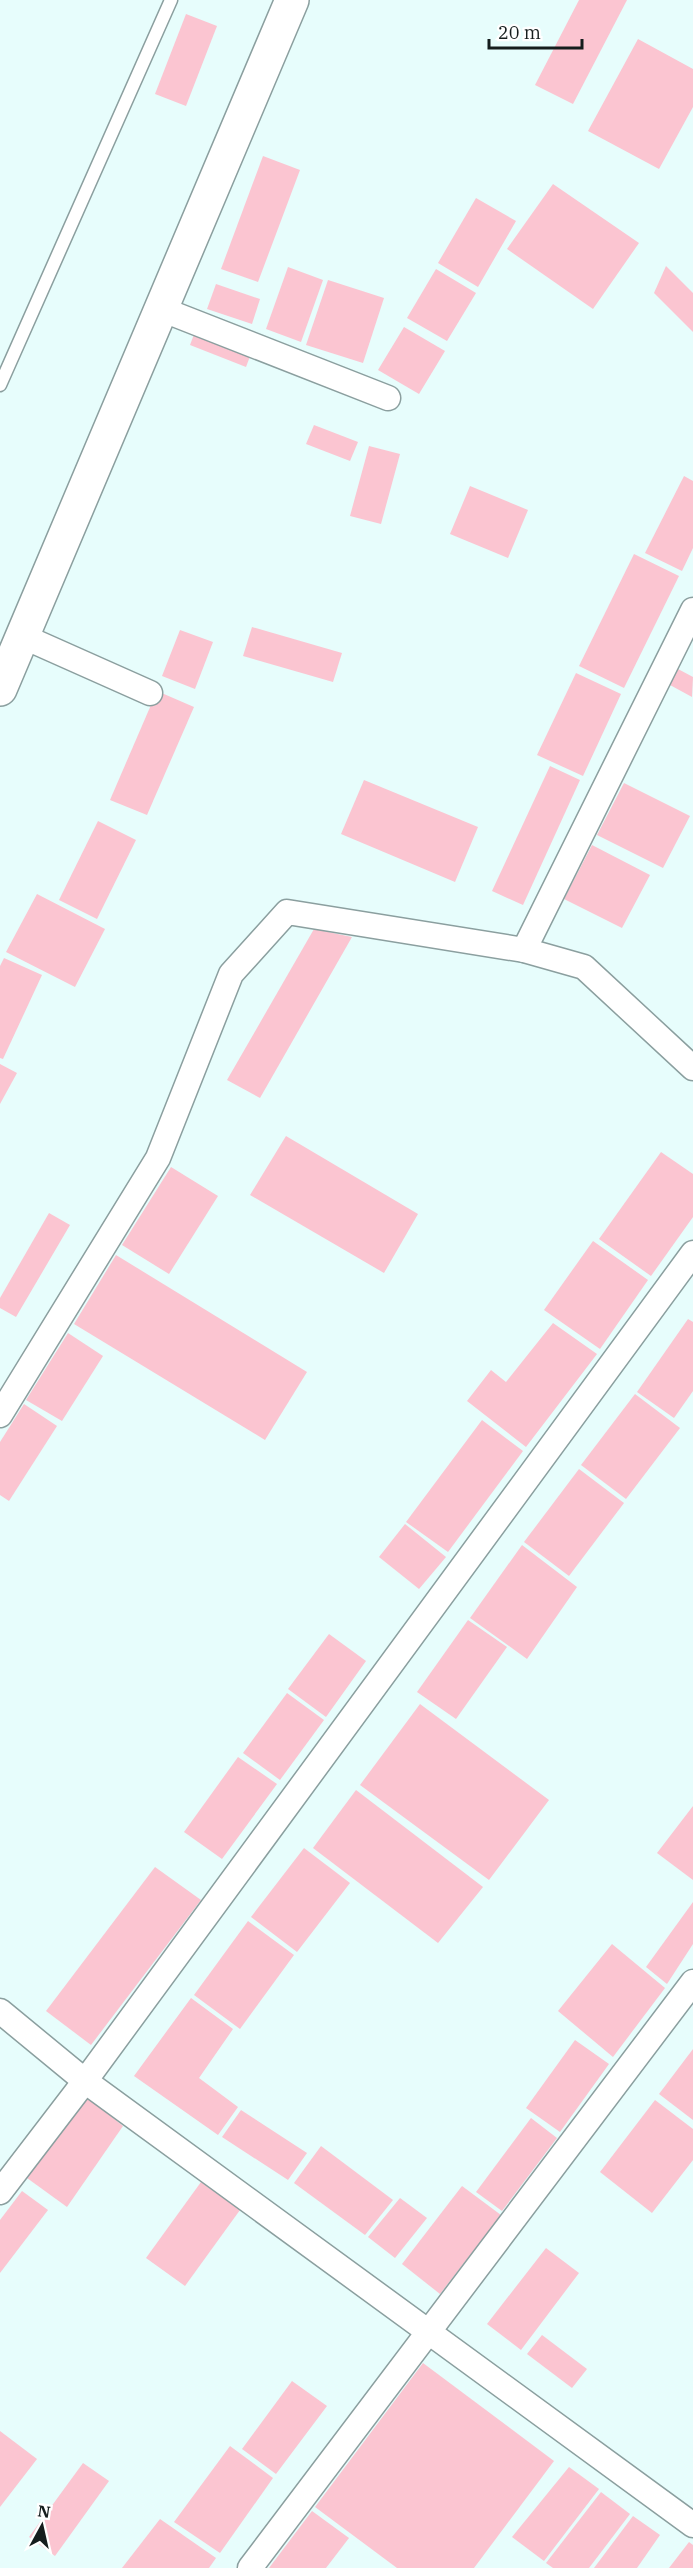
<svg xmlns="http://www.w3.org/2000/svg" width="693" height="2568" font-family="'IBM Plex Serif',serif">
	<rect width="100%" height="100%" fill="#e7fdfc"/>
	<!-- building -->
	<g fill="#fbc5d1">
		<path d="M 579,0 L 627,0 L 573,104 L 535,85 Z"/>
		<path d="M 186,14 L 217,26 L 186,106 L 155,94 Z"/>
		<path d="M 638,39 L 693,69 L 693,107 L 659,169 L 588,131 Z"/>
		<path d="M 263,156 L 300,170 L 258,282 L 221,269 Z"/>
		<path d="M 553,184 L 639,243 L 593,309 L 507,249 Z"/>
		<path d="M 476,198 L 516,221 L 478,287 L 438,263 Z"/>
		<path d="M 666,266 L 693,293 L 693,332 L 654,293 Z"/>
		<path d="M 288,267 L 323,280 L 301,342 L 266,329 Z"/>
		<path d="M 436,269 L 476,293 L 447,341 L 407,318 Z"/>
		<path d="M 328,280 L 384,298 L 363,363 L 306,345 Z"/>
		<path d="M 216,284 L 260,299 L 252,324 L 207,309 Z"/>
		<path d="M 404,327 L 445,351 L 419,394 L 378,370 Z"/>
		<path d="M 196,329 L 252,351 L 246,367 L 190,345 Z"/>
		<path d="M 314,425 L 358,442 L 350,461 L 306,444 Z"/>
		<path d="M 369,446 L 400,454 L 381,524 L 350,516 Z"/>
		<path d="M 684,476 L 693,481 L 693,548 L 682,571 L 645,553 Z"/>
		<path d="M 470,486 L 528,510 L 508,558 L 450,534 Z"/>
		<path d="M 634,554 L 679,576 L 624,688 L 579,666 Z"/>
		<path d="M 252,627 L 342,653 L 333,682 L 243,656 Z"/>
		<path d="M 180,630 L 213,642 L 195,689 L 162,676 Z"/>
		<path d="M 678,669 L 693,677 L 692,697 L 670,685 Z"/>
		<path d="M 576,673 L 621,694 L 583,776 L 537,755 Z"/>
		<path d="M 157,691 L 194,707 L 147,815 L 110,800 Z"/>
		<path d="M 550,766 L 580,780 L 523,905 L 492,891 Z"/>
		<path d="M 364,780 L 478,827 L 455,882 L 341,834 Z"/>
		<path d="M 624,783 L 690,816 L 663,868 L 597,835 Z"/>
		<path d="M 98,821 L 136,840 L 97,919 L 59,900 Z"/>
		<path d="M 592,845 L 650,875 L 622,928 L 564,899 Z"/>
		<path d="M 37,894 L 105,929 L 75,987 L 6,952 Z"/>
		<path d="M 314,929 L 352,937 L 260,1098 L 227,1080 Z"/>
		<path d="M 4,958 L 42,975 L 3,1059 L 0,1058 L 0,966 Z"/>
		<path d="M 0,1064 L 17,1073 L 0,1104 Z"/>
		<path d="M 286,1136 L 418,1214 L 384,1273 L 250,1195 Z"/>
		<path d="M 661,1152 L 693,1174 L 693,1217 L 651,1276 L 599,1239 Z"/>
		<path d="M 171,1167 L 218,1196 L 169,1274 L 122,1245 Z"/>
		<path d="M 49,1213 L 70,1225 L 16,1317 L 0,1308 L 0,1298 Z"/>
		<path d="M 593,1241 L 648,1280 L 600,1349 L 544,1310 Z"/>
		<path d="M 116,1255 L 307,1372 L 265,1440 L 74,1324 Z"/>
		<path d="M 688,1319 L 693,1322 L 693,1391 L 674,1418 L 637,1392 Z"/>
		<path d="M 553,1323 L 597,1354 L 526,1447 L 467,1401 L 491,1370 L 506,1382 Z"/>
		<path d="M 68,1333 L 103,1356 L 62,1421 L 26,1400 Z"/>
		<path d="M 635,1394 L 680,1428 L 626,1499 L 581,1465 Z"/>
		<path d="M 24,1404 L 57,1426 L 9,1501 L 0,1495 L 0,1442 Z"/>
		<path d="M 482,1420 L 523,1451 L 448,1552 L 406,1522 Z"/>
		<path d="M 579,1469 L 624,1503 L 569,1576 L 524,1542 Z"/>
		<path d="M 405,1524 L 446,1557 L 419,1589 L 379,1557 Z"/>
		<path d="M 522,1545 L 577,1587 L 527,1659 L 470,1618 Z"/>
		<path d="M 468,1620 L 507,1647 L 456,1719 L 417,1692 Z"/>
		<path d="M 329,1634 L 366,1661 L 326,1717 L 288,1689 Z"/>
		<path d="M 287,1693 L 324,1720 L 280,1780 L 243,1753 Z"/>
		<path d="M 420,1704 L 549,1800 L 489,1880 L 360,1785 Z"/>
		<path d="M 238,1757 L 277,1784 L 222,1859 L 184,1832 Z"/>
		<path d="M 356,1790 L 483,1887 L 438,1943 L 313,1848 Z"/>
		<path d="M 693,1806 L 693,1880 L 657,1853 Z"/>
		<path d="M 304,1848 L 350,1883 L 297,1952 L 251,1917 Z"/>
		<path d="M 155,1867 L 201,1900 L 91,2045 L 46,2011 Z"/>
		<path d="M 693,1902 L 693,1944 L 667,1984 L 646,1967 Z"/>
		<path d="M 248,1921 L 294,1955 L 240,2029 L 194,1995 Z"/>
		<path d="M 612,1944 L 665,1988 L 613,2057 L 558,2011 Z"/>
		<path d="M 191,1998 L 233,2029 L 199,2078 L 238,2107 L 218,2135 L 134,2076 Z"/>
		<path d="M 575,2040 L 609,2064 L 560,2132 L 526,2108 Z"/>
		<path d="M 693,2049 L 693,2120 L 659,2094 Z"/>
		<path d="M 86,2096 L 123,2126 L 67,2207 L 27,2178 Z"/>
		<path d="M 655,2100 L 693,2129 L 693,2160 L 652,2213 L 600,2172 Z"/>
		<path d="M 241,2110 L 307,2153 L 288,2180 L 222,2137 Z"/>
		<path d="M 531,2118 L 557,2138 L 502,2211 L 476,2192 Z"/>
		<path d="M 321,2146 L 393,2200 L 365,2235 L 294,2183 Z"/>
		<path d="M 201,2182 L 240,2210 L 185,2286 L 146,2258 Z"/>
		<path d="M 462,2186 L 501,2215 L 440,2294 L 402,2264 Z"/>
		<path d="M 22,2191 L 48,2210 L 0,2273 L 0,2220 Z"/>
		<path d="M 400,2198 L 427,2218 L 395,2258 L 368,2237 Z"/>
		<path d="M 546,2248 L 579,2273 L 521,2350 L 487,2324 Z"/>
		<path d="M 542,2335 L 587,2369 L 572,2388 L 527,2354 Z"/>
		<path d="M 423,2363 L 554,2461 L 474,2568 L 397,2568 L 315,2507 Z"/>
		<path d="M 292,2381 L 327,2406 L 276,2474 L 242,2449 Z"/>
		<path d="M 0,2431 L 37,2459 L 0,2507 Z"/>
		<path d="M 230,2446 L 273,2478 L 220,2553 L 174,2522 Z"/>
		<path d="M 83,2463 L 109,2481 L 55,2556 L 29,2537 Z"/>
		<path d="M 569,2467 L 599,2489 L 544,2561 L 512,2537 Z"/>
		<path d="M 601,2492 L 630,2514 L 589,2568 L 553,2568 L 546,2563 Z"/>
		<path d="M 312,2511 L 349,2538 L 326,2568 L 269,2568 Z"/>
		<path d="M 633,2516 L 660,2535 L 637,2568 L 594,2568 Z"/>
		<path d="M 160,2519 L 216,2558 L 209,2568 L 122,2568 Z"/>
		<path d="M 689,2542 L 693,2545 L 693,2568 L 669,2568 Z"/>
	</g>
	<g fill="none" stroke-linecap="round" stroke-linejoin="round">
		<!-- lane casing -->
		<g stroke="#8b9f9f" stroke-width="15">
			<path id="lane" d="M 0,385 L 171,0"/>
		</g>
		<!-- street casing -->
		<g stroke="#8b9f9f" stroke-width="27">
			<g id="street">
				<path d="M 161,309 L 388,398"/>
				<path d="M 22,636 L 150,693"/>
				<path d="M 524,950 L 693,610"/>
				<path d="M 0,1415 L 158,1158 L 231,974 L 287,912 L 524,950 L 584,967 L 693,1068"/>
				<path d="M 0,2011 L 85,2081 L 693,2525"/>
				<path d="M 0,2192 L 85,2081 L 693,1253"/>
				<path d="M 250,2568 L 693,1982"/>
			</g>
		</g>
		<!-- secondary casing -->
		<g stroke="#8b9f9f" stroke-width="36">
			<path id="secondary" d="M 0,689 L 292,0"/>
		</g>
		<!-- lane -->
		<use href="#lane" stroke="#fff" stroke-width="12"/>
		<!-- street -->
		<use href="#street" stroke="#fff" stroke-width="24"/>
		<!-- secondary -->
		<use href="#secondary" stroke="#fff" stroke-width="33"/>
	</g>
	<!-- north arrow -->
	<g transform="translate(42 2526) rotate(8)" stroke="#ffffff" stroke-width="4.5" paint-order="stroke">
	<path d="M0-4.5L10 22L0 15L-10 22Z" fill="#151d1d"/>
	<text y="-9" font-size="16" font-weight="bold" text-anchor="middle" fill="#151d1d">N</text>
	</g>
	<!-- scale -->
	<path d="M489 39v9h93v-9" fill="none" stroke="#151d1d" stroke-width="3"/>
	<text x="498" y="39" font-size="18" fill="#151d1d" stroke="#ffffff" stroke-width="4.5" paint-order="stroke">20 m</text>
</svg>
